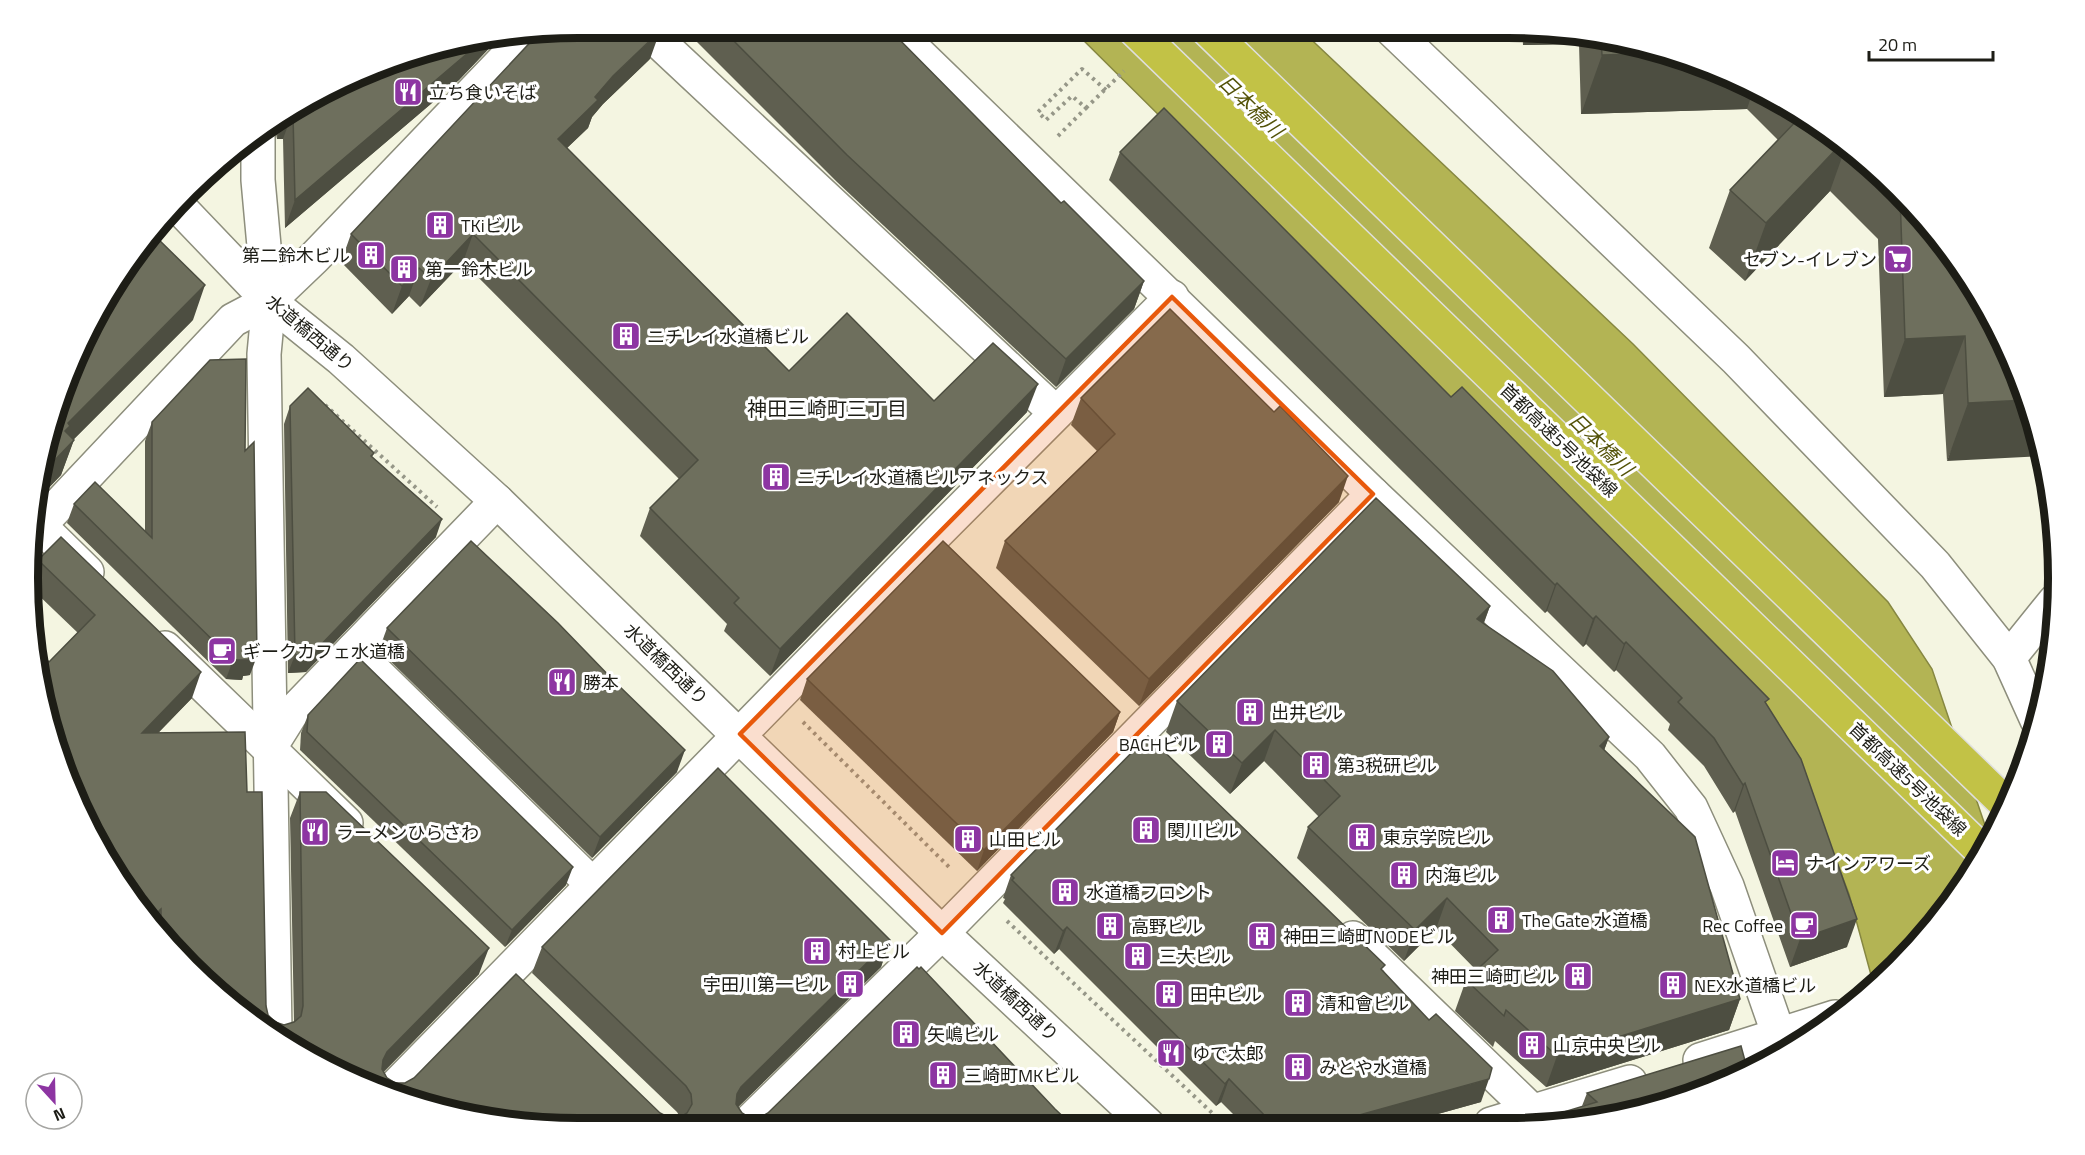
<svg xmlns="http://www.w3.org/2000/svg" width="2085" height="1155" font-family="'Titillium Web','Noto Sans JP',sans-serif">
	<rect width="100%" height="100%" fill="#f4f5e1"/>
	<!-- water -->
	<path fill="#b3b454" stroke="#868741" stroke-width="1.5" d="M 1071,28 L 1299,28 L 1633,344 L 1888,602 L 1932,669 L 1990,840 L 1984,853 L 1897,967 L 1874,986 L 1849,894 L 1796,757 L 1538,491 Z"/>
	<g fill="none" stroke-linecap="round" stroke-linejoin="round">
		<!-- minor casing -->
		<g stroke="#8d8e7c" stroke-width="36">
			<g id="minor">
				<path d="M 643,27 L 1056,413"/>
				<path d="M 891,27 L 1373,494 L 1650,756 L 1691,808 L 1727,886 L 1784,1050"/>
				<path d="M 1390,28 L 1736,359 L 1935,565 L 2009,658 L 2037,720"/>
				<path d="M 258,132 L 258,180 L 269,301 L 264,354 L 275,1032"/>
				<path d="M 180,208 L 269,301 L 341,359 L 497,501 L 942,933 L 1148,1125"/>
				<path d="M 37,523 L 87,572"/>
				<path d="M 37,528 L 233,320 L 269,301 L 314,258 L 528,35"/>
				<path d="M 165,648 L 346,823"/>
				<path d="M 353,650 L 593,885"/>
				<path d="M 2009,658 L 2055,601"/>
				<path d="M 269,749 L 291,714 L 497,501"/>
				<path d="M 1353,938 L 1533,1112"/>
				<path d="M 1700,1060 L 1835,1017"/>
				<path d="M 391,1091 L 935,535 L 1172,297"/>
				<path d="M 1491,1124 L 1630,1082"/>
				<path d="M 745,1126 L 942,933 L 1373,494"/>
			</g>
		</g>
		<!-- highway casing -->
		<g stroke="#dfdfde" stroke-width="36">
			<path id="highway" d="M 1206,28 L 2006,804"/>
		</g>
		<!-- path -->
		<g stroke="#969788" stroke-width="4" stroke-dasharray="3 4.5" stroke-linecap="butt">
			<path d="M 1086,108 L 1124,71"/>
			<path d="M 1058,136 L 1086,108 L 1072,96 L 1046,120 L 1038,112 L 1082,69 L 1106,90"/>
			<path d="M 325,405 L 437,507"/>
			<path d="M 803,722 L 951,869"/>
			<path d="M 1007,921 L 1225,1125"/>
		</g>
		<!-- minor -->
		<use href="#minor" stroke="#fff" stroke-width="33"/>
		<!-- highway -->
		<use href="#highway" stroke="#c2c246" stroke-width="33"/>
		<!-- highway-bridge casing -->
		<g stroke="#dfdfde" stroke-width="36" stroke-linecap="butt">
			<path id="highway-bridge" d="M 1133,28 L 1984,853"/>
		</g>
		<!-- highway-bridge -->
		<use href="#highway-bridge" stroke="#c2c246" stroke-width="33"/>
	</g>
	<!-- wall -->
	<g fill="#5f5f50">
		<path d="M 670,27 L 887,27 L 1061,203 L 1144,281 L 1134,309 L 1056,387 L 837,182 L 684,29 L 679,35 Z"/>
		<path d="M 1522,28 L 1543,28 L 1684,56 L 1783,101 L 1871,164 L 1944,243 L 2001,334 L 1947,461 L 1943,394 L 1884,397 L 1878,239 L 1830,191 L 1745,281 L 1709,248 L 1730,190 L 1778,140 L 1747,109 L 1581,114 L 1579,44 L 1523,45 Z"/>
		<path d="M 497,40 L 459,80 L 285,228 L 283,139 L 277,139 L 274,124 L 401,56 Z"/>
		<path d="M 650,59 L 603,104 L 592,117 L 588,128 L 567,148 L 789,371 L 934,401 L 1027,412 L 770,676 L 724,631 L 727,624 L 640,536 L 650,508 L 679,479 L 463,262 L 420,307 L 409,296 L 392,314 L 341,262 L 351,234 Z"/>
		<path d="M 1120,152 L 1451,397 L 1767,705 L 1847,947 L 1790,967 L 1735,811 L 1733,813 L 1704,766 L 1668,730 L 1670,724 L 1616,670 L 1614,672 L 1586,644 L 1583,647 L 1547,611 L 1545,613 L 1109,180 Z"/>
		<path d="M 193,320 L 74,439 L 61,475 L 40,497 L 46,435 Z"/>
		<path d="M 1081,398 L 1339,502 L 1139,706 L 996,568 L 1005,541 L 1097,451 L 1071,425 Z"/>
		<path d="M 290,406 L 374,453 L 372,457 L 436,537 L 306,672 L 288,673 L 284,424 Z"/>
		<path d="M 152,422 L 245,451 L 250,675 L 243,676 L 242,680 L 226,679 L 67,523 L 74,504 L 145,531 L 145,441 Z"/>
		<path d="M 38,560 L 192,698 L 158,733 L 247,792 L 266,1006 L 268,1015 L 275,1022 L 284,1025 L 294,1022 L 290,818 L 300,792 L 479,974 L 384,1072 L 387,1078 L 395,1083 L 660,1113 L 670,1118 L 680,1117 L 677,1112 L 532,973 L 542,947 L 890,940 L 881,967 L 738,1107 L 742,1113 L 750,1118 L 1055,1109 L 1072,1125 L 542,1127 L 435,1109 L 302,1054 L 163,940 L 69,788 L 49,662 L 78,633 L 31,588 L 32,579 Z"/>
		<path d="M 1490,606 L 1484,623 L 1609,737 L 1604,750 L 1740,999 L 1729,1030 L 1546,1087 L 1495,1041 L 1493,1047 L 1455,1011 L 1466,980 L 1476,970 L 1436,929 L 1404,961 L 1297,858 L 1308,827 L 1319,817 L 1264,761 L 1230,794 L 1166,732 L 1177,701 Z"/>
		<path d="M 387,628 L 677,772 L 592,858 L 379,650 Z"/>
		<path d="M 807,679 L 1120,712 L 1113,732 L 977,871 L 800,700 Z"/>
		<path d="M 308,715 L 566,885 L 505,947 L 300,750 L 301,733 Z"/>
		<path d="M 1011,875 L 1383,970 L 1481,1102 L 1402,1124 L 1243,1124 L 1221,1102 L 1216,1106 L 1059,949 L 1054,954 L 1003,903 L 1005,899 L 1003,898 Z"/>
		<path d="M 1747,1068 L 1582,1106 L 1587,1093 Z"/>
	</g>
	<!-- shaded-wall -->
	<g fill="#4d4e41">
		<path d="M 681,27 L 685,27 L 679,35 Z"/>
		<path d="M 1529,28 L 1543,28 L 1582,36 L 1579,44 L 1523,45 Z"/>
		<path d="M 660,31 L 650,59 L 603,104 L 592,117 L 588,128 L 547,167 L 558,139 L 613,76 Z"/>
		<path d="M 497,40 L 459,80 L 285,228 L 295,200 L 477,44 Z"/>
		<path d="M 1671,53 L 1684,56 L 1754,88 L 1747,109 L 1581,114 L 1602,55 Z"/>
		<path d="M 292,114 L 283,139 L 277,139 L 284,118 Z"/>
		<path d="M 1842,143 L 1846,146 L 1830,191 L 1745,281 L 1766,223 Z"/>
		<path d="M 473,234 L 463,262 L 420,307 L 431,279 Z"/>
		<path d="M 419,268 L 409,296 L 392,314 L 402,286 Z"/>
		<path d="M 1144,281 L 1134,309 L 1056,387 L 1066,359 Z"/>
		<path d="M 205,285 L 193,320 L 60,453 L 74,440 L 61,475 L 40,497 L 68,423 Z"/>
		<path d="M 1965,336 L 1943,394 L 1884,397 L 1905,339 Z"/>
		<path d="M 1038,384 L 1027,412 L 770,676 L 780,649 Z"/>
		<path d="M 2026,400 L 2039,435 L 2043,456 L 1947,461 L 1968,403 Z"/>
		<path d="M 1348,476 L 1339,502 L 1139,706 L 1149,679 Z"/>
		<path d="M 442,519 L 436,537 L 306,672 L 288,673 L 295,655 Z"/>
		<path d="M 1557,583 L 1547,611 L 1545,613 L 1555,585 Z"/>
		<path d="M 1490,606 L 1478,637 L 1477,619 Z"/>
		<path d="M 1596,616 L 1586,644 L 1583,647 L 1593,619 Z"/>
		<path d="M 1626,642 L 1616,670 L 1614,672 L 1624,644 Z"/>
		<path d="M 257,656 L 250,675 L 243,676 L 242,680 L 226,679 L 233,660 Z"/>
		<path d="M 201,672 L 192,698 L 133,759 L 142,733 Z"/>
		<path d="M 1120,712 L 1113,732 L 977,871 L 984,850 Z"/>
		<path d="M 1275,730 L 1264,761 L 1230,794 L 1242,763 Z"/>
		<path d="M 1609,737 L 1598,767 L 1600,746 Z"/>
		<path d="M 685,750 L 677,772 L 592,858 L 600,837 Z"/>
		<path d="M 1745,783 L 1735,811 L 1733,813 L 1743,785 Z"/>
		<path d="M 573,867 L 566,885 L 505,947 L 512,930 Z"/>
		<path d="M 1447,898 L 1436,929 L 1404,961 L 1415,930 Z"/>
		<path d="M 161,909 L 155,926 L 150,919 Z"/>
		<path d="M 1857,919 L 1847,947 L 1790,967 L 1800,939 Z"/>
		<path d="M 1067,927 L 1059,949 L 1054,954 L 1063,931 Z"/>
		<path d="M 890,940 L 881,967 L 732,1113 L 737,1094 L 741,1087 Z"/>
		<path d="M 489,948 L 479,974 L 377,1078 L 383,1060 L 387,1052 Z"/>
		<path d="M 1740,999 L 1729,1030 L 1546,1087 L 1557,1056 Z"/>
		<path d="M 1229,1079 L 1221,1102 L 1216,1106 L 1225,1084 Z"/>
		<path d="M 1489,1079 L 1481,1102 L 1402,1124 L 1327,1124 Z"/>
		<path d="M 709,1118 L 705,1126 L 701,1126 Z"/>
	</g>
	<!-- building -->
	<g fill="#6e6f5d" stroke="#4d4e41" stroke-width="1.5">
		<path d="M 578,27 L 656,27 L 660,31 L 613,76 L 595,97 L 598,100 L 558,139 L 789,371 L 847,313 L 934,401 L 993,343 L 1038,384 L 780,649 L 734,603 L 739,598 L 650,508 L 698,460 L 473,234 L 431,279 L 419,268 L 402,286 L 351,234 L 539,33 Z"/>
		<path d="M 720,27 L 887,27 L 1061,203 L 1064,201 L 1144,281 L 1066,359 L 847,155 Z"/>
		<path d="M 1601,40 L 1671,53 L 1602,55 Z"/>
		<path d="M 477,44 L 469,52 L 295,200 L 293,114 L 401,56 Z"/>
		<path d="M 1164,108 L 1451,397 L 1462,387 L 1769,699 L 1765,702 L 1801,759 L 1857,919 L 1800,939 L 1745,783 L 1743,785 L 1714,738 L 1678,702 L 1682,698 L 1626,642 L 1624,644 L 1596,616 L 1593,619 L 1557,583 L 1555,585 L 1120,152 Z"/>
		<path d="M 1802,115 L 1842,143 L 1766,223 L 1730,190 Z"/>
		<path d="M 1900,195 L 1944,243 L 2001,334 L 2026,400 L 1968,403 L 1965,336 L 1905,339 Z"/>
		<path d="M 154,235 L 205,285 L 68,423 L 70,426 L 65,431 L 74,440 L 53,462 L 44,453 L 46,435 L 120,271 Z"/>
		<path d="M 1170,309 L 1274,412 L 1280,406 L 1348,476 L 1149,679 L 1005,541 L 1115,434 L 1081,398 Z"/>
		<path d="M 246,359 L 245,451 L 254,442 L 257,656 L 249,657 L 249,660 L 233,660 L 74,504 L 95,482 L 152,538 L 152,422 L 210,360 Z"/>
		<path d="M 308,388 L 374,453 L 371,456 L 442,519 L 312,654 L 295,655 L 290,406 Z"/>
		<path d="M 1376,498 L 1490,606 L 1477,619 L 1553,671 L 1609,737 L 1600,746 L 1695,837 L 1740,999 L 1557,1056 L 1506,1010 L 1504,1016 L 1466,980 L 1498,950 L 1447,898 L 1415,930 L 1308,827 L 1340,796 L 1275,730 L 1242,763 L 1177,701 Z"/>
		<path d="M 61,537 L 201,672 L 142,733 L 245,732 L 247,792 L 262,792 L 266,1006 L 268,1015 L 275,1022 L 284,1025 L 294,1022 L 301,1016 L 303,1006 L 300,792 L 326,792 L 489,948 L 387,1052 L 383,1060 L 382,1069 L 387,1078 L 395,1083 L 405,1083 L 414,1078 L 516,974 L 660,1113 L 670,1118 L 679,1118 L 687,1113 L 692,1104 L 691,1094 L 686,1086 L 542,947 L 718,768 L 890,940 L 741,1087 L 737,1094 L 736,1104 L 742,1113 L 750,1118 L 759,1118 L 768,1113 L 917,967 L 919,969 L 921,967 L 1055,1109 L 1072,1125 L 718,1126 L 709,1118 L 701,1126 L 542,1127 L 435,1109 L 302,1054 L 163,940 L 161,936 L 161,909 L 150,919 L 69,788 L 37,650 L 49,662 L 95,615 L 38,560 Z"/>
		<path d="M 471,541 L 558,623 L 616,683 L 685,750 L 600,837 L 387,628 Z"/>
		<path d="M 943,541 L 1120,712 L 984,850 L 807,679 Z"/>
		<path d="M 360,659 L 573,867 L 512,930 L 307,732 L 308,715 Z"/>
		<path d="M 1148,736 L 1385,965 L 1381,969 L 1429,1020 L 1436,1014 L 1492,1068 L 1489,1079 L 1327,1124 L 1273,1124 L 1229,1079 L 1225,1084 L 1067,927 L 1063,931 L 1012,880 L 1014,878 L 1011,875 Z"/>
		<path d="M 1741,1046 L 1747,1068 L 1685,1099 L 1579,1123 L 1524,1124 L 1597,1102 L 1587,1093 Z"/>
	</g>
	<!-- marked area -->
	<path fill="#e8590c" fill-opacity="0.2" stroke="#e8590c" stroke-width="4.5" stroke-linejoin="round" d="M 1172,297 L 1373,494 L 942,933 L 740,734 Z"/>
	<!-- icons -->
	<defs>
		<g id="restaurant-square" transform="scale(1.5)"><rect x="-9" y="-9" width="18" height="18" rx="4" fill="#8d35a2" stroke="#fff"/><path d="M-5-6h1v4h1v-4h1v4h1v-4h1v5L-1.5 .5V6h-2V.5L-5-1ZM5-6V6H3V1.5H1.5Q1.5-4 5-6Z" fill="#fff"/></g>
		<g id="building-square" transform="scale(1.5)"><rect x="-9" y="-9" width="18" height="18" rx="4" fill="#8d35a2" stroke="#fff"/><path d="M-4-6H4V6H1V3H-1V6H-4ZM-2.5-4.3h1.7v1.8h-1.7ZM.8-4.3h1.7v1.8H.8ZM-2.5-1h1.7V.8h-1.7ZM.8-1h1.7V.8H.8Z" fill="#fff"/></g>
		<g id="supermarket-square" transform="scale(1.5)"><rect x="-9" y="-9" width="18" height="18" rx="4" fill="#8d35a2" stroke="#fff"/><path d="M-6-5.5h2.5l.6 2H6L4.5 2H-2.5L-4.4-4H-6ZM-1.5 3.2a1.3 1.3 0 1 0 .1 0ZM3 3.2a1.3 1.3 0 1 0 .1 0Z" fill="#fff"/></g>
		<g id="cafe-square" transform="scale(1.5)"><rect x="-9" y="-9" width="18" height="18" rx="4" fill="#8d35a2" stroke="#fff"/><path d="M-5.5-4.5H6V0H3Q3 3.5 0 3.5H-2.5Q-5.5 3.5-5.5 0ZM3-3.2v2h1.7v-2ZM-6 4.5H4V6H-6Z" fill="#fff"/></g>
		<g id="hotel-square" transform="scale(1.5)"><rect x="-9" y="-9" width="18" height="18" rx="4" fill="#8d35a2" stroke="#fff"/><path d="M-6-4.5h1.5V1H6V5H4.5V3h-9V5H-6ZM-4 0a1.8 1.8 0 1 1 3.6 0ZM.5 0V-2.5h3Q6-2.5 6 0Z" fill="#fff"/></g>
	</defs>
	<g fill-rule="evenodd">
		<use href="#restaurant-square" x="408" y="92"/>
		<use href="#building-square" x="440" y="225"/>
		<use href="#building-square" x="371" y="255"/>
		<use href="#supermarket-square" x="1898" y="259"/>
		<use href="#building-square" x="404" y="269"/>
		<use href="#building-square" x="626" y="336"/>
		<use href="#building-square" x="776" y="477"/>
		<use href="#cafe-square" x="222" y="651"/>
		<use href="#restaurant-square" x="562" y="682"/>
		<use href="#building-square" x="1250" y="712"/>
		<use href="#building-square" x="1219" y="744"/>
		<use href="#building-square" x="1316" y="765"/>
		<use href="#building-square" x="1146" y="830"/>
		<use href="#restaurant-square" x="315" y="832"/>
		<use href="#building-square" x="1362" y="837"/>
		<use href="#building-square" x="968" y="839"/>
		<use href="#hotel-square" x="1785" y="863"/>
		<use href="#building-square" x="1404" y="875"/>
		<use href="#building-square" x="1065" y="892"/>
		<use href="#building-square" x="1501" y="920"/>
		<use href="#cafe-square" x="1804" y="925"/>
		<use href="#building-square" x="1110" y="926"/>
		<use href="#building-square" x="1262" y="936"/>
		<use href="#building-square" x="817" y="951"/>
		<use href="#building-square" x="1138" y="956"/>
		<use href="#building-square" x="1578" y="976"/>
		<use href="#building-square" x="850" y="984"/>
		<use href="#building-square" x="1673" y="985"/>
		<use href="#building-square" x="1169" y="994"/>
		<use href="#building-square" x="1298" y="1003"/>
		<use href="#building-square" x="906" y="1034"/>
		<use href="#building-square" x="1532" y="1045"/>
		<use href="#restaurant-square" x="1171" y="1053"/>
		<use href="#building-square" x="1298" y="1067"/>
		<use href="#building-square" x="943" y="1075"/>
	</g>
	<g text-anchor="middle" dominant-baseline="central" stroke-width="6" stroke-linejoin="round" paint-order="stroke">
		<!-- poi labels -->
		<g font-size="18" fill="#1d1d16" stroke="#fff" text-anchor="start">
			<text x="429" y="92">立ち食いそば</text>
			<text x="461" y="225">TKiビル</text>
			<text x="350" y="255" text-anchor="end">第二鈴木ビル</text>
			<text x="1877" y="259" text-anchor="end">セブン-イレブン</text>
			<text x="425" y="269">第一鈴木ビル</text>
			<text x="647" y="336">ニチレイ水道橋ビル</text>
			<text x="797" y="477">ニチレイ水道橋ビルアネックス</text>
			<text x="243" y="651">ギークカフェ水道橋</text>
			<text x="583" y="682">勝本</text>
			<text x="1271" y="712">出井ビル</text>
			<text x="1198" y="744" text-anchor="end">BACHビル</text>
			<text x="1337" y="765">第3税研ビル</text>
			<text x="1167" y="830">関川ビル</text>
			<text x="336" y="832">ラーメンひらさわ</text>
			<text x="1383" y="837">東京学院ビル</text>
			<text x="989" y="839">山田ビル</text>
			<text x="1806" y="863">ナインアワーズ</text>
			<text x="1425" y="875">内海ビル</text>
			<text x="1086" y="892">水道橋フロント</text>
			<text x="1522" y="920">The Gate 水道橋</text>
			<text x="1783" y="925" text-anchor="end">Rec Coffee</text>
			<text x="1131" y="926">高野ビル</text>
			<text x="1283" y="936">神田三崎町NODEビル</text>
			<text x="838" y="951">村上ビル</text>
			<text x="1159" y="956">三大ビル</text>
			<text x="1557" y="976" text-anchor="end">神田三崎町ビル</text>
			<text x="829" y="984" text-anchor="end">宇田川第一ビル</text>
			<text x="1694" y="985">NEX水道橋ビル</text>
			<text x="1190" y="994">田中ビル</text>
			<text x="1319" y="1003">清和會ビル</text>
			<text x="927" y="1034">矢嶋ビル</text>
			<text x="1553" y="1045">山京中央ビル</text>
			<text x="1192" y="1053">ゆで太郎</text>
			<text x="1319" y="1067">みとや水道橋</text>
			<text x="964" y="1075">三崎町MKビル</text>
		</g>
		<!-- street labels -->
		<g font-size="18" fill="#1d1d16" stroke="#fff">
			<text transform="translate(310 333) rotate(40)">水道橋西通り</text>
			<text transform="translate(1559 440) rotate(44)">首都高速5号池袋線</text>
			<text transform="translate(666 664) rotate(44)">水道橋西通り</text>
			<text transform="translate(1908 779) rotate(44)">首都高速5号池袋線</text>
			<text transform="translate(1016 1001) rotate(43)">水道橋西通り</text>
		</g>
		<!-- water labels -->
		<g font-size="20" font-style="italic" fill="#545309" stroke="#fff">
			<text transform="translate(1251 106) rotate(44)">日本橋川</text>
			<text transform="translate(1601 444) rotate(44)">日本橋川</text>
		</g>
		<!-- neighbourhood labels -->
		<g font-size="20" fill="#1d1d16" stroke="#fff">
			<text x="827" y="408">神田三崎町三丁目</text>
		</g>
	</g>
	<!-- crop -->
	<path d="M0 0H2085V1155H0ZM578 38H1508A540 540 0 0 1 2048 578V578A540 540 0 0 1 1508 1118H578A540 540 0 0 1 38 578V578A540 540 0 0 1 578 38Z" fill="#fff" fill-rule="evenodd"/>
	<path fill="none" stroke="#1d1d16" stroke-width="8" d="M578 38H1508A540 540 0 0 1 2048 578V578A540 540 0 0 1 1508 1118H578A540 540 0 0 1 38 578V578A540 540 0 0 1 578 38Z"/>
	<!-- north arrow -->
	<g transform="translate(54 1101) rotate(158)"><circle r="28" fill="#ffffff" stroke="#a5a5a2" stroke-width="1.5"/>
	<path d="M0-4.5L10 22L0 15L-10 22Z" fill="#8d35a2"/>
	<text y="-9" font-size="16" font-weight="bold" text-anchor="middle" fill="#1d1d16">N</text>
	</g>
	<!-- scale -->
	<path d="M1869 51v9h124v-9" fill="none" stroke="#1d1d16" stroke-width="3"/>
	<text x="1878" y="51" font-size="18" fill="#1d1d16" stroke="#ffffff" stroke-width="4.5" paint-order="stroke">20 m</text>
</svg>
